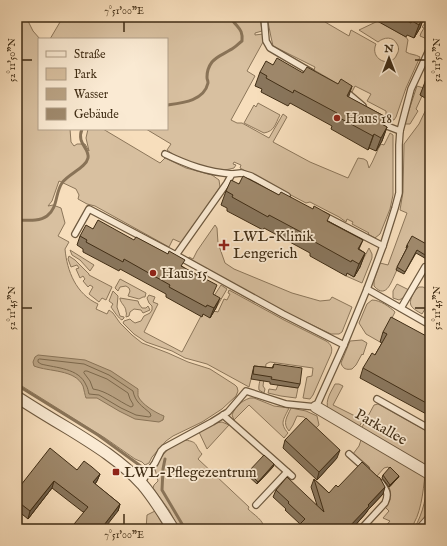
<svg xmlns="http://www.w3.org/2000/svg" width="447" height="546" font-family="'IM FELL English',serif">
	<rect width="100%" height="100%" fill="#f7debc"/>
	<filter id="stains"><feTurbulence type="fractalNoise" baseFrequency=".005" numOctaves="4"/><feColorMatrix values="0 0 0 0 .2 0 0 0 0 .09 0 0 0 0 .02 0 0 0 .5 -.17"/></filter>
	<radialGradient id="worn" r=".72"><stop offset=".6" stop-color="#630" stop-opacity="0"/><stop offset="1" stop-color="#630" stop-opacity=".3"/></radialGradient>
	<!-- green -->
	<g fill="#d8c0a0" stroke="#8c765a">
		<path d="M 17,17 L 26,17 L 33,31 L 40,39 L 39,39 L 39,129 L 70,129 L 71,142 L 74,146 L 77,144 L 85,144 L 89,151 L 86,138 L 88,129 L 103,129 L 160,163 L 165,158 L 186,168 L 212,175 L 219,180 L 220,187 L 182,243 L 173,239 L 169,247 L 95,206 L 87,204 L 78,199 L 79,195 L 76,189 L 59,181 L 52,201 L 48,206 L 53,205 L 61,208 L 65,223 L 58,236 L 69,242 L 65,249 C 67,271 76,294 98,304 L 96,309 L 107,314 L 109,310 L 113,313 L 120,323 L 132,335 L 142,343 L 168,353 L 188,362 L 210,369 L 235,385 L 237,387 L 238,391 L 236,396 L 222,409 L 202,422 L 173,436 L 166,441 L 152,457 L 149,463 L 145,465 L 142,462 L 135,459 L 105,438 L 17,383 Z"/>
		<path d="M 63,17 L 260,17 L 262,31 L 255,33 L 255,35 L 263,34 L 263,42 L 247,71 L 255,76 L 231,120 L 237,123 L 242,123 L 269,138 L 283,114 L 287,117 L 273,142 L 310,162 L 348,178 L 358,158 L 364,159 L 367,161 L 369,168 C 374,160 376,152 381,144 L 384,145 L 390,133 L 393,135 L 393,195 L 390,209 L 380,234 L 375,238 L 368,234 L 369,233 L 352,224 L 353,222 L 347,219 L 346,222 L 339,217 L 310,202 L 306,203 L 240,168 L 241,165 L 234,162 L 233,164 L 236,165 L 234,168 C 230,169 226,170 221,170 C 204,170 181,161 167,150 L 171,144 L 146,129 L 167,129 L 167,39 L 50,39 Z"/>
		<path d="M 267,17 L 327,17 L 325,22 L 349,36 L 351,30 L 376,44 C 369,60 392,69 397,54 C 399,51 399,47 397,44 C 393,36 384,37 378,42 L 359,30 L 378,21 L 406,37 L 408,40 L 406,52 C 411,55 415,54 420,57 L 406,88 L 396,117 L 394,120 C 391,120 389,119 386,118 L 386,111 L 367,101 L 371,94 L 355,86 L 352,92 L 314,70 L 315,67 L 273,46 L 271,37 Z"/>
		<path d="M 426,22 L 430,24 L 430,33 L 427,39 L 420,36 L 421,33 L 424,28 L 422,27 Z"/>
		<path d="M 417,86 L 424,88 L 420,95 L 422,96 L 416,109 L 418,111 L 410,124 L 405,124 L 407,116 Z"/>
		<path d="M 430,101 L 430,249 L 406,248 L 407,248 L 396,269 L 397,270 C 392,279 387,301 374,286 L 374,280 L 380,263 L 388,265 L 407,213 L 400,210 L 403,192 L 404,144 L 419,124 Z"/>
		<path d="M 258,103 L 280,115 C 275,124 275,131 264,133 L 244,123 L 254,105 L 256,107 Z"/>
		<path d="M 215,225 L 217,228 L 218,243 L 225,263 L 234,269 L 292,293 L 320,301 L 330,300 L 332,297 L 352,307 L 342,332 L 339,334 L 331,334 L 283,311 L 188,259 L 189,257 L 193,259 L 197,251 Z"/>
		<path d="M 369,248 L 372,254 L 372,258 L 362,283 L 346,276 L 347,273 L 354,277 Z"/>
		<path d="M 70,250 L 94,265 L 90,271 L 80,260 L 72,255 Z"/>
		<path d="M 69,256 L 75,260 L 89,274 L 89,275 L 112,287 L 106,300 L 102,298 L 99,302 L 89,294 L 93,287 L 90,285 L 88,287 L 83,281 L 85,279 L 83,276 L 80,278 L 76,269 L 79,268 L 77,265 L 71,267 L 68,259 Z"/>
		<path d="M 120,279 L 146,293 L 145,297 L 143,297 L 139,299 L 128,296 L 130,291 L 129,288 L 126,286 L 120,287 L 118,291 L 115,288 Z"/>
		<path d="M 397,284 L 409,290 L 405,297 L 399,300 L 393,298 L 393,291 Z"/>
		<path d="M 221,285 L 227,289 L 216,308 L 209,304 Z"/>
		<path d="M 419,287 L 423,287 L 430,291 L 430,318 L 427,317 L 430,312 L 425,309 L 422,314 C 412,308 407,306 413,294 C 415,291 416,289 419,287 Z"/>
		<path d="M 229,290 L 284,320 L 326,341 C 331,344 333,348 331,354 L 313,395 L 310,399 L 303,398 L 307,377 L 312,376 L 313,368 L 270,362 L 266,364 L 263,386 L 265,389 L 264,393 L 259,390 C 258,385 261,378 262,372 L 251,379 L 249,387 L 207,364 L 185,358 L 172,351 L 146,342 L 134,334 L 123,323 L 124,321 L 130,319 L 132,321 L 135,323 L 141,321 L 144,316 L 150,313 L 152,310 L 152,306 L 149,303 L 147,298 L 149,295 L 155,297 L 153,302 L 158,304 L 144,332 L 182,352 L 201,316 C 205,313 213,310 218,312 L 224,299 L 227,300 L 230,294 L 228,293 Z"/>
		<path d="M 113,291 L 118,296 L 117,307 L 120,316 L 124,317 L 124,318 L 122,320 C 119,319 113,310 111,307 L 113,304 L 109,301 Z"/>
		<path d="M 120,298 L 138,301 L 139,304 L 142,308 L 146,308 L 148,306 L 150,310 L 143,313 L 141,310 L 134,309 L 130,312 L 129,316 L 126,317 C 126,315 127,313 126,312 C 126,306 121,304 120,299 Z"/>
		<path d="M 372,300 C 380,300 390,307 395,312 L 380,342 L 366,334 L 359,323 L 367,304 Z"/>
		<path d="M 362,340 L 367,343 L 363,355 L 362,354 L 356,365 L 352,369 C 346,370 343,369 341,363 L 350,341 Z"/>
		<path d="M 335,384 L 339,384 L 343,386 L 333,405 L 363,420 L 359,427 L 328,409 C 325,400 331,392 335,384 Z"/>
		<path d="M 278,385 L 298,388 L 296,398 L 281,396 L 268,393 L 269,389 L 276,390 Z"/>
		<path d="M 250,398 L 254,398 L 274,406 L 289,408 C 284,419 279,423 288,433 L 284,438 L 249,405 L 234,420 L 232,415 C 235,407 241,401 250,398 Z"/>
		<path d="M 378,404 L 430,433 L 430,467 L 361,429 L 374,405 Z"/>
		<path d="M 291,408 L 306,411 L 317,416 L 319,425 L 315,429 L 304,417 L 297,416 L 293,425 L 289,431 C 282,423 287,417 291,408 Z"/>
		<path d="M 222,422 L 229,425 L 207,449 L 199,432 L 200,430 L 216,423 Z"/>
		<path d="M 185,440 C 199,442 194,445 202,454 L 198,459 L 249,507 L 248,509 C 254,515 264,520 264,529 L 256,528 L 255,529 L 179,529 L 169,510 L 153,488 L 154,485 L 158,481 L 155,469 C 162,455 168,445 185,440 Z"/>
		<path d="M 361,440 L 425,475 C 423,492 421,516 410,529 L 383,529 L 390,521 L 383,518 L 389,511 L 385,507 C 391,501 392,495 389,487 L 391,486 L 398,477 L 388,467 L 384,468 L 377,476 L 353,454 L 359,446 Z"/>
		<path d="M 428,477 L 430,478 L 430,510 L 419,529 L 414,529 C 424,511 426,497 428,477 Z"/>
		<path d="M 155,511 L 165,529 L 146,529 L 147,515 Z"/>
	</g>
	<!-- water -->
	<path fill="#b9a283" stroke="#897357" d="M 38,355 L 85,360 L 111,371 L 138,389 C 138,390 138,395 138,396 C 141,404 156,413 164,416 L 163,420 L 159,422 L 135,419 L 119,411 L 97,398 L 86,398 C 85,395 84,390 83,386 C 75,369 49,372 34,366 L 33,362 L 35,357 Z"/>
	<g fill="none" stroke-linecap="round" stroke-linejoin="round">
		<!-- shore -->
		<g stroke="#7c684c" stroke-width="1">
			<path d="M 40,359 L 84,364 L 109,375 L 133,391 C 135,402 142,406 150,413 L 151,416 L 149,417 L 136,415 L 121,408 L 99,395 L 89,394 C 88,391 88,388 86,385 C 79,368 56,368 41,364 L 38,362 L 38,360 Z"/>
			<path d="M 85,371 L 87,371 L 107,379 L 128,393 L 130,399 L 133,404 L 133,406 L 131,407 C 118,401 107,391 93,389 L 90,381 L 84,373 Z"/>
		</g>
		<!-- stream -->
		<g stroke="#897357" stroke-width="3">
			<path d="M 167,105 C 182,103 204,101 208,83 C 208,79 207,81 207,77 C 207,72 209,66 212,62 C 217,56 224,54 230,50 C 235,48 238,44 242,41 C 243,30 239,29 233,21 L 233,17"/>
			<path d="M 17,220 C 26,220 39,222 47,216 C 58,208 55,193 62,183 C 68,174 86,168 88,158 C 90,148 76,144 82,129"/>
			<path d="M 17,385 L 98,435 L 142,467"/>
			<path d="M 165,459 L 163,469 L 162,490 L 185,529"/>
		</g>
		<!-- lane casing -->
		<g stroke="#6e593f" stroke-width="8">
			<g id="lane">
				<path d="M 264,17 L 266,41 L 270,48 L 311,72"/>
				<path d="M 429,17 L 430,18"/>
				<path d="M 344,91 L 350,95 L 363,106 L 363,110"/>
				<path d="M 374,121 L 400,131"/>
				<path d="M 165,154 C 188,165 207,172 232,174"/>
				<path d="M 287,196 L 251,176 L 241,173 L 232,174 L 227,183 L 176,255 L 283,314 L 344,345"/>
				<path d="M 323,215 L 383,246"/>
				<path d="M 75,234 L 89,209 L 176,255"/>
				<path d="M 367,289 L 430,325"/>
				<path d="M 401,308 L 425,267"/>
				<path d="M 377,399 L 430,429"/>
				<path d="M 223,415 L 292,476"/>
				<path d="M 349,454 L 366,469"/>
				<path d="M 141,483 L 155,463 L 161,451 L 164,448 L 212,422 L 228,412 L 246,391 L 286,404 L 316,407 L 344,345 L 367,289 L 383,246 L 395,208 L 399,193 L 399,145 L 400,131 L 411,89 L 430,48"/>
				<path d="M 256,505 L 287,472"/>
				<path d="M 361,529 L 385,503 C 389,494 387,491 381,483"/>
			</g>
		</g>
		<!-- street casing -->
		<g stroke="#6e593f" stroke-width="13">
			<g id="street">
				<path d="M 17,397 C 34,408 52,419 69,429 C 95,445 121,461 142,484 C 154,498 163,513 173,529"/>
				<path d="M 316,407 L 430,474"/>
				<path d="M 422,529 L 430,520"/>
			</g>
		</g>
		<!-- lane -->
		<use href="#lane" stroke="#faead3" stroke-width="5.5"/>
		<!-- street -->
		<use href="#street" stroke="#faead3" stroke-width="11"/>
	</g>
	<!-- wall -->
	<g fill="#89765d" stroke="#402d15">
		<path d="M 370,17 L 424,17 L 420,28 L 414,38 L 407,35 L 406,37 Z"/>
		<path d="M 273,65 L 348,97 L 384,116 L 381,124 L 387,127 L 382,141 L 376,151 L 369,148 L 368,150 L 331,129 L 332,126 L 290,103 L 288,106 L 261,92 L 262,89 L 255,86 L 260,72 Z"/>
		<path d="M 430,72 L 430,101 L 420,95 L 425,82 Z"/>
		<path d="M 239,184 L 328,221 L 363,240 L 359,249 L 365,253 L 360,267 L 354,277 L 347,273 L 346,276 L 310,256 L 310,253 L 264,228 L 263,230 L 227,211 L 227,208 L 221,205 L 226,191 Z"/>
		<path d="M 93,229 L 182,266 L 214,295 L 216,308 L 210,318 L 203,314 L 202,317 L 166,297 L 166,294 L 120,269 L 119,271 L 83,252 L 83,249 L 77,245 L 80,236 Z"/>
		<path d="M 407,245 L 430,246 L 430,261 L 416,253 L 404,274 L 396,270 L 407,248 L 406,248 Z"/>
		<path d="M 383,332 L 430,338 L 430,416 L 360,378 L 363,368 L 375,355 L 382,343 L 380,342 Z"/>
		<path d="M 274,364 L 300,384 L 298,388 L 270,384 L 270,382 L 251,379 L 253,370 L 254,366 L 272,368 Z"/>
		<path d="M 285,440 L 337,458 L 317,480 L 283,448 Z"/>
		<path d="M 274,464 L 273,467 L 257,484 L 247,475 L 248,472 Z"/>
		<path d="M 77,470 L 100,474 L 97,481 L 95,484 L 120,504 L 118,511 L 83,512 L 52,488 L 28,519 L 17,510 L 17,490 Z"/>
		<path d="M 383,475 L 399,476 L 398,478 L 389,487 L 382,478 Z"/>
		<path d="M 314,479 L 329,493 L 338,487 L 383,494 L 368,510 L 366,513 L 352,529 L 298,529 L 300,524 L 285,510 L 286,509 L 273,497 L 276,490 L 317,505 L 311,487 Z"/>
	</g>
	<!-- shaded-wall -->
	<g fill="#6f604c" stroke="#402d15">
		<path d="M 423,17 L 424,17 L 420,28 L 414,38 L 419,25 Z"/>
		<path d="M 352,86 L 348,99 L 347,96 Z"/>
		<path d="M 387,127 L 382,141 L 376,151 L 381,138 Z"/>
		<path d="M 374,134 L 369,148 L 368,150 L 373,136 Z"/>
		<path d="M 365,253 L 360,267 L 354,277 L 359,264 Z"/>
		<path d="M 220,298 L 216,308 L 210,318 L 214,308 Z"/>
		<path d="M 340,450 L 337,458 L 317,480 L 319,472 Z"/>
		<path d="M 274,464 L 273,467 L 257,484 L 258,482 Z"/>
		<path d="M 100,474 L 97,481 L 91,490 L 93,482 Z"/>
		<path d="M 399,476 L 398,478 L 389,487 L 390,485 Z"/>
		<path d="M 54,481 L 52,488 L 28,519 L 30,511 Z"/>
		<path d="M 385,487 L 383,494 L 368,510 L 366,513 L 352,529 L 347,529 L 368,505 Z"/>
		<path d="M 120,504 L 118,511 L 104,529 L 101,529 Z"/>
	</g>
	<!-- building -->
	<g fill="#9f896c" stroke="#402d15">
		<path d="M 400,17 L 423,17 L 419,25 L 412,21 L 411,23 Z"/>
		<path d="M 277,58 L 303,73 L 307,67 L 338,84 L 341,79 L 352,86 L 347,96 L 384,116 L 380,123 L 387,127 L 381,138 L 374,134 L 373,136 L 336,116 L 337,113 L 294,90 L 293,93 L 266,78 L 267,76 L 260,72 L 266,61 L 273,65 Z"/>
		<path d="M 430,72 L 430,84 L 425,82 Z"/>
		<path d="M 243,176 L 279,195 L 281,192 L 313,209 L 314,206 L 330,215 L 327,221 L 363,240 L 358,249 L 365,253 L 359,264 L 352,260 L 351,262 L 315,242 L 316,240 L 269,215 L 268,217 L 232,197 L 233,195 L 226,191 L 231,180 L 239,184 Z"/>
		<path d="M 98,220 L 134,240 L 136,237 L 168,254 L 169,251 L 185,260 L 181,266 L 217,285 L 213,294 L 220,298 L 214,308 L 207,305 L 206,307 L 169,287 L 170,285 L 124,259 L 123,262 L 86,242 L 87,240 L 80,236 L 86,225 L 93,229 Z"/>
		<path d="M 412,236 L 430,246 L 430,258 L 417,250 L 405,272 L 397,267 L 408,246 L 407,245 Z"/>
		<path d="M 391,317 L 430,338 L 430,405 L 363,368 L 372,353 L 375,355 L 387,334 L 383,332 Z"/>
		<path d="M 274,364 L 302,368 L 300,384 L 271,379 L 272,377 L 253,374 L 254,366 L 273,368 Z"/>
		<path d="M 306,418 L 340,450 L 319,472 L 285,440 Z"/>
		<path d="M 50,448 L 77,470 L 84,461 L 92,467 L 100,474 L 93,482 L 120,504 L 101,529 L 70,529 L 88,507 L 54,481 L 30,511 L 17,501 L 17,490 Z"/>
		<path d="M 264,455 L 274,464 L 258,482 L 248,472 Z"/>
		<path d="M 362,462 L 378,477 L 379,477 L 380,478 L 385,487 L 368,505 L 369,506 L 347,529 L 304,529 L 299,525 L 305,519 L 288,503 L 289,502 L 276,490 L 287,477 L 324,512 L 314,479 L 329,493 L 336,485 L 338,487 Z"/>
		<path d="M 390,467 L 399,476 L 390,485 L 383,475 Z"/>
	</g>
	<!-- ticks -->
	<path fill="none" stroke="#402d15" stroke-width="1.5" d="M 124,22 L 124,32M 22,60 L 32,60M 415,60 L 425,60M 22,308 L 32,308M 415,308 L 425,308M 124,514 L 124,524"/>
	<!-- markers -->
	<g fill="#8f2418" stroke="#faead3" stroke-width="1.5">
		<circle cx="337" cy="118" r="4"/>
		<path d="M222 239h4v4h4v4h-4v4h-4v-4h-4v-4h4z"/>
		<circle cx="153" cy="273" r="4"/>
		<rect x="112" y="468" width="8" height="8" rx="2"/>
	</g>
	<g text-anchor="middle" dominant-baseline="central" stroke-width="3.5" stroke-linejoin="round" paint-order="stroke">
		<!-- poi labels -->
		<g font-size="15" fill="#402d15" stroke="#faead3" text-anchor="start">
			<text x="345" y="118">Haus 18</text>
			<text x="233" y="236">LWL-Klinik<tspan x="233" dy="17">Lengerich</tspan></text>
			<text x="161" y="273">Haus 15</text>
			<text x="124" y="472">LWL-Pflegezentrum</text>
		</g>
		<!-- street labels -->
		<g font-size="15" fill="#402d15" stroke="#faead3">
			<text transform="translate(381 427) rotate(30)">Parkallee</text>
		</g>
	</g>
	<!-- margin -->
	<rect width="447" height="546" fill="none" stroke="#f7debc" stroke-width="44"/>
	<!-- legend -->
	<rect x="38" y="38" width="130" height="92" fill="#faead3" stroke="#b09e87"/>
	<rect x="46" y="51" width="20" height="6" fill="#faead3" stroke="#b09e87"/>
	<text x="74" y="58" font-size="12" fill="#402d15">Straße</text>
	<rect x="46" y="68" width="20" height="12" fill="#d8c0a0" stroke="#b09e87"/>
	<text x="74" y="78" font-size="12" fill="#402d15">Park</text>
	<rect x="46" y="88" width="20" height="12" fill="#b9a283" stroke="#b09e87"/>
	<text x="74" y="98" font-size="12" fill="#402d15">Wasser</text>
	<rect x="46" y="108" width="20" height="12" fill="#9f896c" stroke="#b09e87"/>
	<text x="74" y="118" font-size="12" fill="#402d15">Gebäude</text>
	<!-- north arrow -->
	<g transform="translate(389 58)" stroke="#faead3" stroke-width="3" paint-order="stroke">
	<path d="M0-3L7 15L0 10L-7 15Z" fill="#402d15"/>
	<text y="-6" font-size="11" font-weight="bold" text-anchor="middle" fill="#402d15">N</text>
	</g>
	<rect x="22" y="22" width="403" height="502" fill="none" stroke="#402d15" stroke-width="1.5"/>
	<g font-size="10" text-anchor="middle" fill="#402d15">
		<text x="124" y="14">7°51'00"E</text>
		<text transform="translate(11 60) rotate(-90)" y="4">52°11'50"N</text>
		<text transform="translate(436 60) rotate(-90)" y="4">52°11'50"N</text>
		<text transform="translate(11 308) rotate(-90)" y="4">52°11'45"N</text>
		<text transform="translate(436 308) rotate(-90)" y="4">52°11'45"N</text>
		<text x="124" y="538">7°51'00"E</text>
	</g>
	<rect width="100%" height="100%" filter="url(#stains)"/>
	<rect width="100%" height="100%" fill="url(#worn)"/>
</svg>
